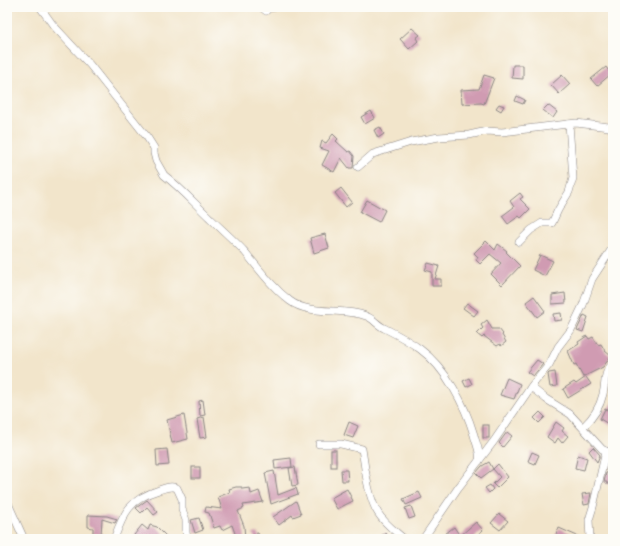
<svg xmlns="http://www.w3.org/2000/svg" width="620" height="546" font-family="Dekko,sans-serif">
	<rect width="100%" height="100%" fill="#fdfcf7"/>
	<filter id="ink" filterUnits="userSpaceOnUse"><feTurbulence type="fractalNoise" baseFrequency=".025" numOctaves="2"/><feDisplacementMap in="SourceGraphic" scale="8" xChannelSelector="R" yChannelSelector="G"/><feConvolveMatrix kernelMatrix="1 2 1 2 8 2 1 2 1" color-interpolation-filters="sRGB"/></filter>
	<filter id="wash" filterUnits="userSpaceOnUse"><feTurbulence type="fractalNoise" baseFrequency=".012" numOctaves="4" result="noise"/><feDisplacementMap in="SourceGraphic" scale="16" xChannelSelector="R" yChannelSelector="G"/><feGaussianBlur stdDeviation="0.9" result="paint"/><feColorMatrix in="noise" values="0 0 0 0 0 0 0 0 0 0 0 0 0 0 0 0 0 1.4 0 .05"/><feComposite in="paint" operator="in"/></filter>
	<g filter="url(#wash)">
		<rect width="100%" height="100%" fill="#f2e5cb"/>
		<g id="blocks">
			<!-- building -->
			<g fill="#d09bb2">
				<path d="M 412,28 L 420,35 L 416,38 L 418,41 L 409,49 L 400,39 Z"/>
				<path d="M 513,65 L 523,65 L 523,79 L 512,78 Z"/>
				<path d="M 606,67 L 611,74 L 597,86 L 591,79 Z"/>
				<path d="M 484,75 L 494,78 L 484,104 L 481,103 L 462,104 L 461,90 L 479,89 Z"/>
				<path d="M 562,75 L 570,84 L 559,94 L 551,85 Z"/>
				<path d="M 517,96 L 525,100 L 523,104 L 515,101 Z"/>
				<path d="M 499,104 L 504,106 L 501,111 L 496,108 Z"/>
				<path d="M 548,105 L 557,112 L 553,118 L 543,110 Z"/>
				<path d="M 371,111 L 375,118 L 365,124 L 361,117 Z"/>
				<path d="M 380,127 L 384,134 L 378,138 L 374,130 Z"/>
				<path d="M 333,134 L 338,139 L 336,141 L 348,152 L 350,151 L 354,156 L 353,168 L 349,168 L 341,158 L 334,172 L 322,165 L 329,151 L 320,148 L 322,141 L 326,143 Z"/>
				<path d="M 341,188 L 352,202 L 346,207 L 335,193 Z"/>
				<path d="M 520,193 L 523,197 L 520,199 L 530,209 L 521,218 L 519,216 L 508,224 L 502,216 L 514,207 L 510,201 Z"/>
				<path d="M 367,200 L 385,210 L 379,222 L 360,212 Z"/>
				<path d="M 325,234 L 329,248 L 314,253 L 310,238 Z"/>
				<path d="M 486,241 L 495,250 L 498,244 L 507,251 L 506,252 L 520,266 L 502,285 L 491,274 L 501,263 L 490,254 L 480,264 L 476,260 L 478,257 L 474,253 Z"/>
				<path d="M 540,255 L 553,261 L 545,276 L 533,270 Z"/>
				<path d="M 428,263 L 439,266 L 435,279 L 441,279 L 441,286 L 432,286 L 432,272 L 425,270 Z"/>
				<path d="M 565,293 L 566,303 L 552,304 L 552,295 Z"/>
				<path d="M 534,296 L 545,311 L 537,317 L 526,302 Z"/>
				<path d="M 467,303 L 478,311 L 474,316 L 463,308 Z"/>
				<path d="M 561,313 L 562,320 L 554,321 L 553,314 Z"/>
				<path d="M 584,315 L 588,317 L 583,332 L 577,330 Z"/>
				<path d="M 487,320 L 492,329 L 499,329 L 503,334 L 502,335 L 506,342 L 501,346 L 500,344 L 497,346 L 484,336 L 482,338 L 477,334 L 483,328 L 481,325 Z"/>
				<path d="M 587,336 L 589,339 L 593,337 L 598,345 L 601,344 L 605,351 L 611,356 L 603,367 L 583,377 L 576,364 L 574,365 L 568,351 L 579,344 L 578,342 Z"/>
				<path d="M 537,360 L 543,364 L 533,376 L 527,372 Z"/>
				<path d="M 555,372 L 557,386 L 550,387 L 548,374 L 549,373 Z"/>
				<path d="M 586,377 L 591,384 L 568,398 L 563,389 L 574,382 L 576,384 Z"/>
				<path d="M 469,378 L 472,384 L 466,387 L 463,381 Z"/>
				<path d="M 507,378 L 520,384 L 514,399 L 500,395 Z"/>
				<path d="M 203,400 L 205,415 L 200,416 L 199,401 Z"/>
				<path d="M 613,401 L 613,419 L 610,425 L 600,419 L 605,409 L 607,410 Z"/>
				<path d="M 540,412 L 545,417 L 539,423 L 534,418 Z"/>
				<path d="M 184,415 L 188,439 L 172,443 L 167,420 Z"/>
				<path d="M 204,417 L 207,437 L 200,438 L 197,419 Z"/>
				<path d="M 349,422 L 358,426 L 353,438 L 344,435 Z"/>
				<path d="M 556,422 L 564,428 L 562,431 L 568,436 L 562,443 L 558,438 L 555,443 L 547,437 Z"/>
				<rect x="483" y="425" width="6" height="13"/>
				<path d="M 507,432 L 512,436 L 503,447 L 499,443 Z"/>
				<path d="M 593,447 L 600,455 L 597,462 L 589,451 Z"/>
				<path d="M 167,449 L 169,465 L 157,466 L 156,450 Z"/>
				<rect x="331" y="450" width="5" height="17"/>
				<path d="M 532,452 L 539,455 L 535,464 L 528,461 Z"/>
				<path d="M 578,455 L 587,458 L 584,470 L 575,468 Z"/>
				<path d="M 291,458 L 292,467 L 275,469 L 274,460 Z"/>
				<path d="M 489,462 L 493,469 L 481,478 L 476,473 L 482,466 Z"/>
				<path d="M 498,464 L 508,477 L 497,488 L 493,484 L 500,477 L 493,469 Z"/>
				<rect x="192" y="467" width="8" height="11"/>
				<path d="M 295,467 L 298,485 L 292,486 L 289,468 Z"/>
				<path d="M 341,470 L 347,470 L 348,481 L 342,481 Z"/>
				<path d="M 274,471 L 278,495 L 296,488 L 298,494 L 271,504 L 265,473 Z"/>
				<path d="M 613,472 L 613,484 L 607,484 L 607,482 L 604,482 L 606,473 Z"/>
				<path d="M 490,485 L 493,489 L 489,493 L 485,488 Z"/>
				<path d="M 236,487 L 242,487 L 242,489 L 250,488 L 251,494 L 259,491 L 263,502 L 243,505 L 244,508 L 238,511 L 244,526 L 245,539 L 237,539 L 232,525 L 222,530 L 220,526 L 214,528 L 209,513 L 205,512 L 206,507 L 222,509 L 218,497 L 230,492 L 229,489 Z"/>
				<path d="M 347,489 L 353,501 L 337,509 L 331,498 Z"/>
				<path d="M 419,492 L 422,498 L 406,505 L 403,499 Z"/>
				<path d="M 591,493 L 589,504 L 584,505 L 582,494 Z"/>
				<path d="M 147,500 L 158,512 L 154,515 L 147,507 L 141,513 L 136,508 Z"/>
				<path d="M 296,501 L 301,514 L 293,517 L 292,515 L 279,525 L 273,517 Z"/>
				<path d="M 411,506 L 415,517 L 409,519 L 405,508 Z"/>
				<path d="M 499,514 L 508,521 L 500,530 L 491,523 Z"/>
				<path d="M 88,515 L 107,516 L 117,519 L 115,523 L 102,519 L 101,535 L 93,534 L 93,528 L 88,527 Z"/>
				<path d="M 199,518 L 203,530 L 195,533 L 191,520 Z"/>
				<path d="M 476,522 L 483,530 L 473,539 L 448,539 L 445,534 L 454,527 L 460,536 Z"/>
				<path d="M 142,525 L 148,530 L 150,525 L 157,527 L 169,539 L 139,539 L 134,535 Z"/>
				<path d="M 559,528 L 584,539 L 554,539 Z"/>
				<path d="M 258,533 L 260,539 L 255,539 L 253,534 Z"/>
				<path d="M 386,533 L 389,539 L 375,539 Z"/>
			</g>
		</g>
	</g>
	<g filter="url(#ink)">
		<use href="#blocks" fill-opacity="0" stroke="#8a8483" stroke-width="1"/>
		<g fill="none" stroke-linecap="round" stroke-linejoin="round">
			<!-- minor casing -->
			<g stroke="#8a8483" stroke-width="8">
				<g id="minor">
					<path d="M 40,7 L 53,25 L 90,65 L 147,137 L 154,148 L 154,153 L 156,161 L 164,175 C 181,188 195,204 210,218 C 222,230 234,240 245,252 C 259,269 272,287 290,301 C 310,316 343,307 366,316 C 373,318 377,325 384,328 C 396,334 409,341 420,349 C 446,368 465,405 474,435 C 476,444 481,452 479,461"/>
					<path d="M 261,7 L 266,11 L 269,8 L 276,7"/>
					<path d="M 358,167 L 373,154 L 411,142 L 439,137 L 469,135 L 487,131 L 502,132 L 576,123 L 609,127 L 613,130"/>
					<path d="M 519,242 L 531,230 L 542,223 L 552,223 L 558,210 L 569,192 L 573,178 L 569,124"/>
					<path d="M 531,387 L 546,399 L 570,414 L 602,449 L 613,455"/>
					<path d="M 583,427 C 593,418 600,407 603,394 C 606,383 603,372 613,364"/>
					<path d="M 319,444 L 341,444 L 362,449 C 365,467 368,498 378,513 C 384,523 395,531 404,539"/>
					<path d="M 7,501 L 24,539"/>
					<path d="M 114,539 C 124,512 130,499 159,490 C 165,488 171,485 177,488 L 182,499 L 182,509 L 186,520 L 186,532 L 187,539"/>
					<path d="M 423,539 L 458,488 L 494,441 L 533,384 L 549,365 L 558,347 L 571,330 L 583,305 L 592,279 L 613,247"/>
					<path d="M 590,539 L 589,520 L 593,507 L 606,451"/>
				</g>
			</g>
			<!-- minor -->
			<use href="#minor" stroke="#fff" stroke-width="7"/>
		</g>
	</g>
	<!-- margin -->
	<rect width="620" height="546" fill="none" stroke="#fdfcf7" stroke-width="24"/>
</svg>
